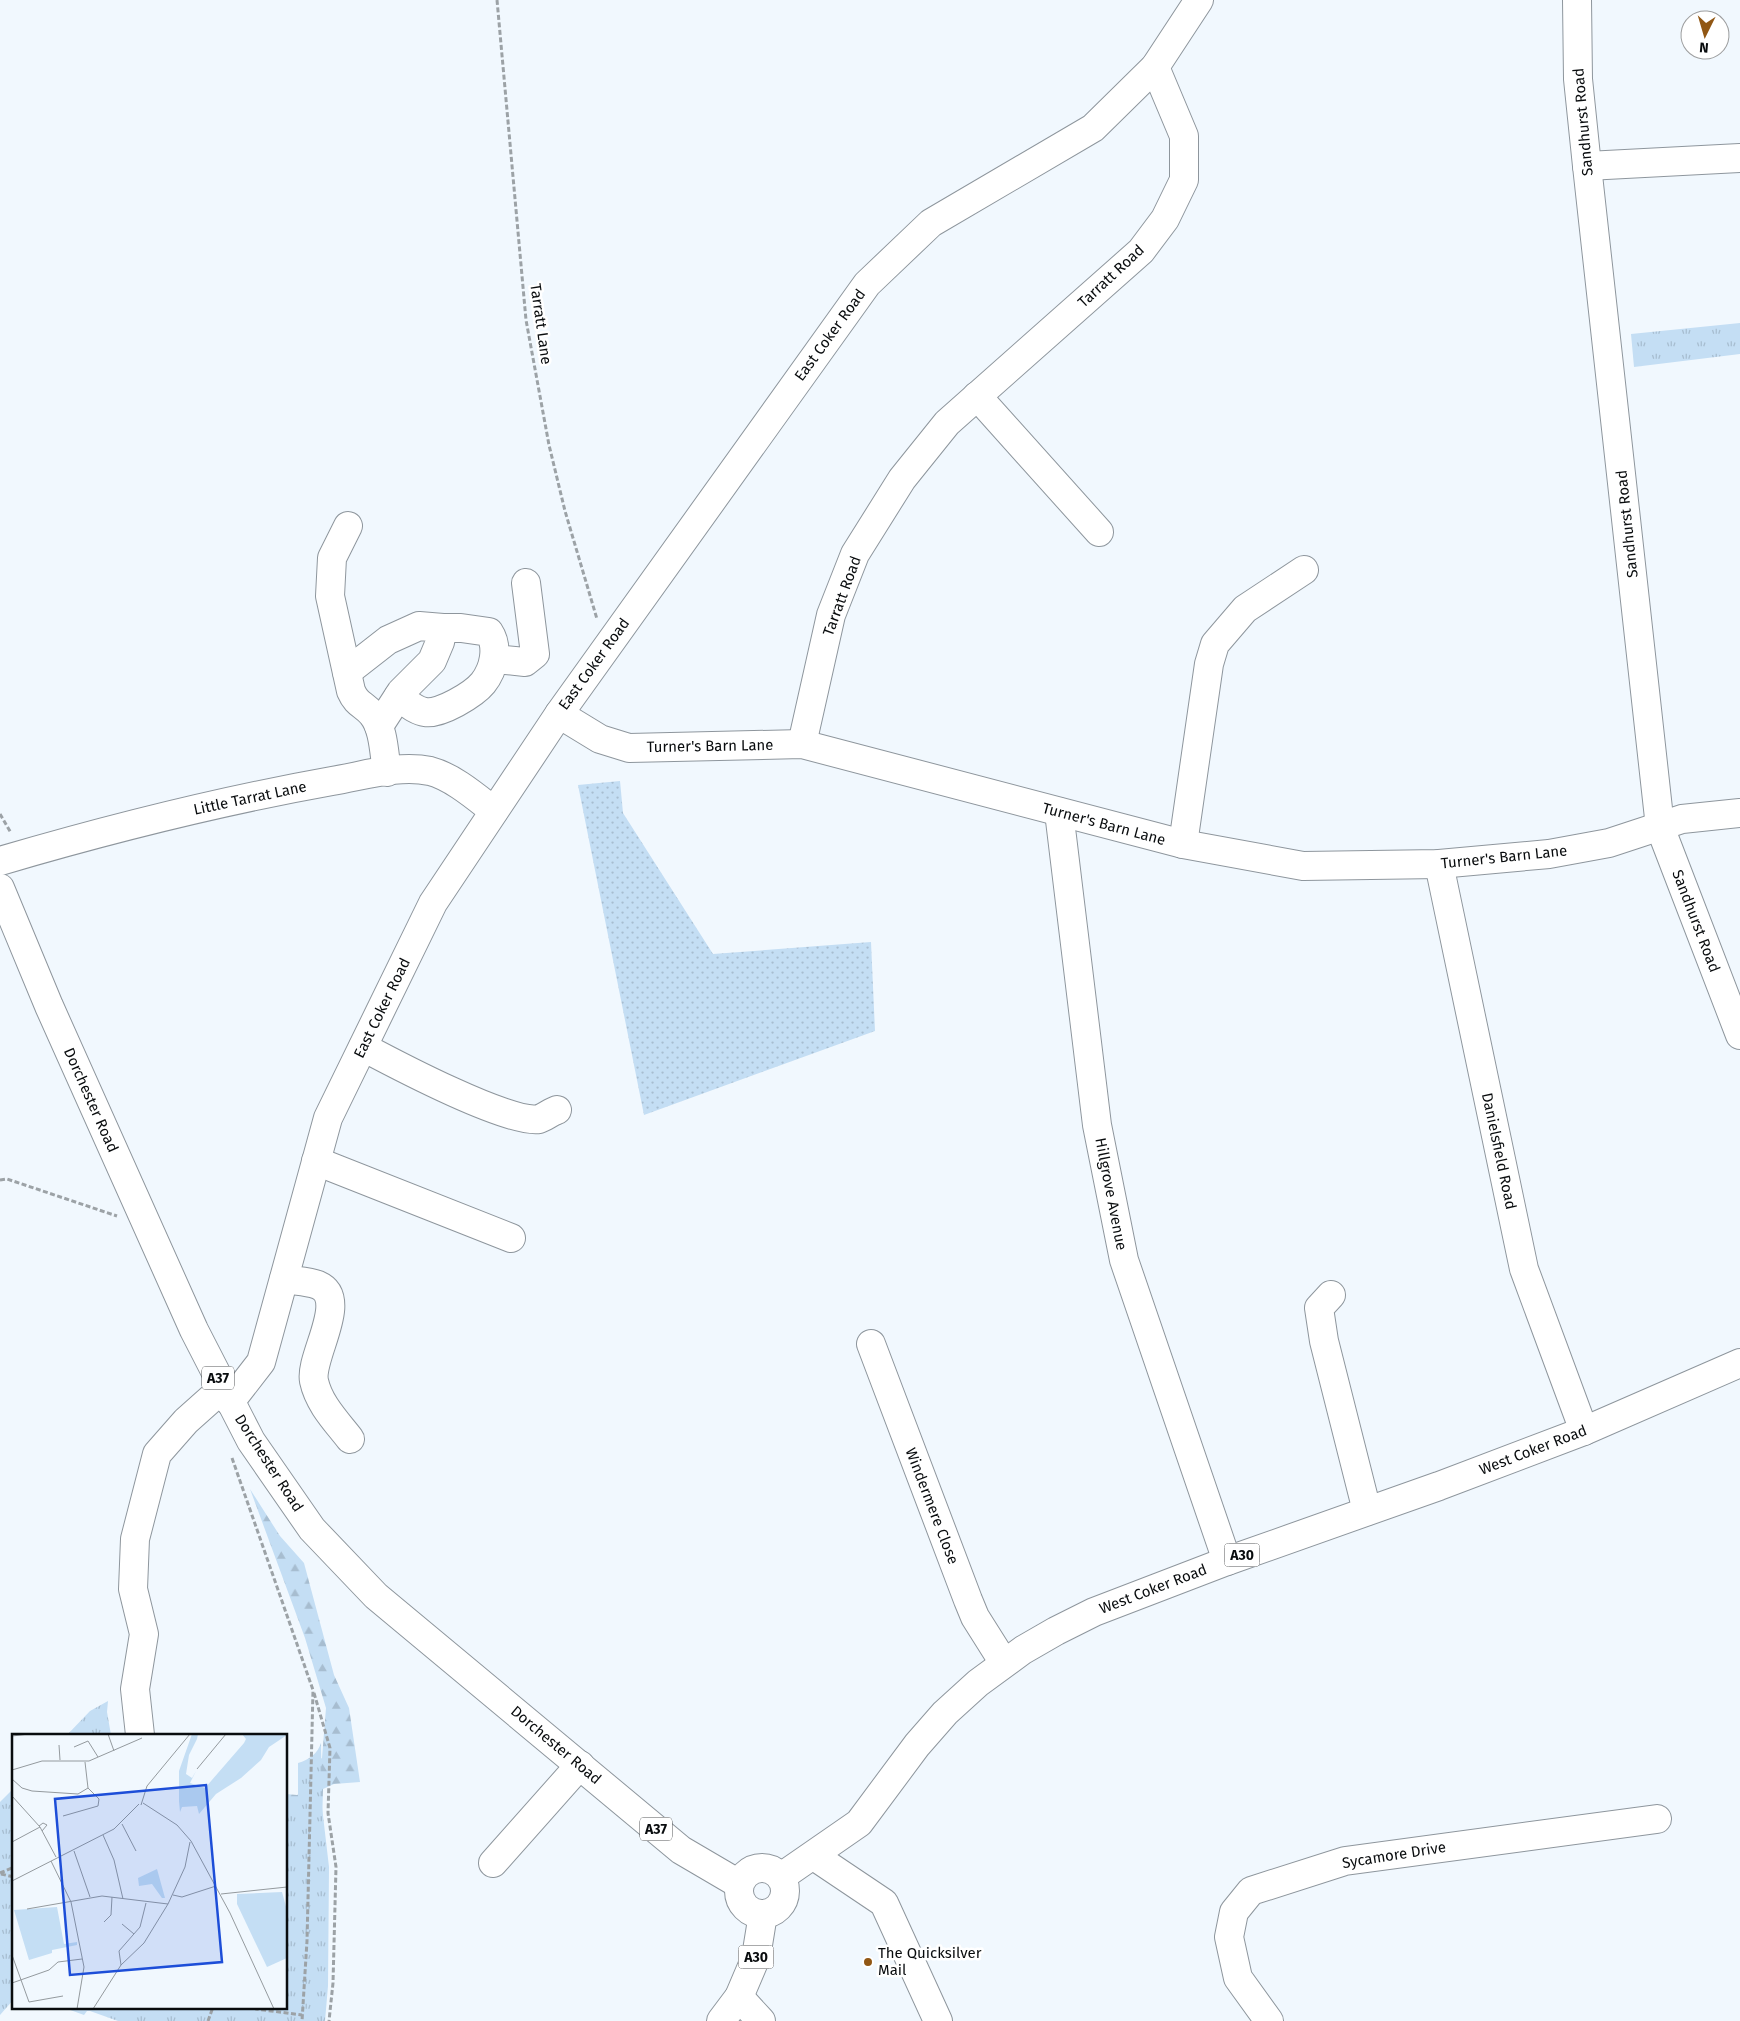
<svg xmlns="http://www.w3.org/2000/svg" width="1740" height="2021" font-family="'Fira Sans',sans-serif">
	<defs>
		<pattern id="forest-firs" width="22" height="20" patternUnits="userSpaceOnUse" patternTransform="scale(1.25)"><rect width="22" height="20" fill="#c4def4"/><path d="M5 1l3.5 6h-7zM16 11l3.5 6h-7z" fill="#a7bdd0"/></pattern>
		<pattern id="park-tufts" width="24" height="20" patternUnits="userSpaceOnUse" patternTransform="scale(1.25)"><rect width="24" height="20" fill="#c4def4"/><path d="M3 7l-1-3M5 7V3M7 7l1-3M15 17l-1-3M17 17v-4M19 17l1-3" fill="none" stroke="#a7bdd0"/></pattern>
		<pattern id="garden-dots" width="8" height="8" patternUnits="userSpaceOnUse" patternTransform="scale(1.25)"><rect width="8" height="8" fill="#c4def4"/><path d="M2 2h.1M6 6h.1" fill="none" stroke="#a7bdd0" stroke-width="1.8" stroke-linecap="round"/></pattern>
	</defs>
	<rect width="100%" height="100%" fill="#f1f8fe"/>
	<!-- forest -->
	<path fill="url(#forest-firs)" d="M 250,1489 L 280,1536 L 304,1563 L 334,1675 L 349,1708 L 360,1782 L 334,1784 L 323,1789 L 322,1825 L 286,2007 L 286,1794 L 297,1795 L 316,1787 L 317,1761 L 322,1758 L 326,1708 L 305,1638 Z"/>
	<!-- park -->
	<g fill="url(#park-tufts)">
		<path d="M 1740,323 L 1740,354 L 1634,367 L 1631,334 Z"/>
		<path d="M 108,1701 L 107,1712 L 111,1735 L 67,1735 L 90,1711 Z"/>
		<path d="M 321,1743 L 322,1807 L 329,1867 L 328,1986 L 325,2021 L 118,2021 L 90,2011 L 87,2011 L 84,2015 L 62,2007 L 286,2007 L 286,1802 L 298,1801 L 298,1763 C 309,1760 318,1753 321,1743 Z"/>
		<path d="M 14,1788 L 14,1999 L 0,2015 L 0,1802 Z"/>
	</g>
	<!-- garden -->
	<path fill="url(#garden-dots)" d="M 620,781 L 623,813 L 713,954 L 871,942 L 875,1031 L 644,1115 L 578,785 Z"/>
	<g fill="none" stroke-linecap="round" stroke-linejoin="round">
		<!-- minor casing -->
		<g stroke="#8e969d" stroke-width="30">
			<g id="minor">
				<path d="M 1577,0 L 1578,79 L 1587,166 L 1660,827 L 1740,1035"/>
				<path d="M 1587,166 L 1740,158"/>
				<path d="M 977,396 L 1099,532"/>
				<path d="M 348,526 L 332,558 L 330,596 L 351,691 C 357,705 364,704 372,714 C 384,728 384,754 387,772"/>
				<path d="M 495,659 L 525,662 L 535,654 L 526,583"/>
				<path d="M 347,672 L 388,640 L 419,626 L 443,628 L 440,642 L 432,661 L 401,692 L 379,726"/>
				<path d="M 398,697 C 406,702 416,711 425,712 C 440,715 474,694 483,683 C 494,669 499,647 489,632 L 461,628 L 443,628"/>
				<path d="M 559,714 L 600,739 L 629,748 L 802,744 L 1183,844 L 1303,866 L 1439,864 L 1549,854 L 1609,843 L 1682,819 L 1740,813"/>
				<path d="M 802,744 L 831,615 L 855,554 L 902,479 L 947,423 L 1141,251 L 1165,219 L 1184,180 L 1184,136 L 1155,67"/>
				<path d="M 1059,812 L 1097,1125 L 1124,1260 L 1227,1561"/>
				<path d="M 1183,844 L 1209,664 L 1215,644 L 1245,609 L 1304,570"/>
				<path d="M 0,861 C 109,829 220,801 332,781 C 363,776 399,764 430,771 C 453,777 476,797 494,811"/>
				<path d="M 1439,864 L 1524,1269 L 1584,1431"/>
				<path d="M 363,1047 C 393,1063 510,1125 539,1119 C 545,1117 551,1112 557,1110"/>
				<path d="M 316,1161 L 511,1238"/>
				<path d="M 284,1279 C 295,1281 308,1281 318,1285 C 350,1299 309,1357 314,1381 C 319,1404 336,1421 350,1439"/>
				<path d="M 1331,1295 L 1319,1308 L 1324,1341 L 1367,1511"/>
				<path d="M 871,1344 L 968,1600 L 975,1617 L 1004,1663"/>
				<path d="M 230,1402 L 261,1362 L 328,1118 L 433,903 L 559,714 L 867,284 L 931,223 L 1093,128 L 1155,67 L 1199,0"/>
				<path d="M 140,1735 L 135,1689 L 144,1634 L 133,1589 L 135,1539 L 157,1454 L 186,1421 L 223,1388"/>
				<path d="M 814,1856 L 884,1903 L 938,2021"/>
				<path d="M 493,1863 L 580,1765"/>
				<path d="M 739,1997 L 761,2021"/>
				<path d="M 1269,2021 L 1238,1978 L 1229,1937 L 1234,1912 L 1251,1891 L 1345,1861 L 1657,1819"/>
			</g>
		</g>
		<!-- highway casing -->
		<g stroke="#8e969d" stroke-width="30">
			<g id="highway">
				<path d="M 0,888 L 49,1006 L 194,1330 L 251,1441 L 312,1529 L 376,1596 L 681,1850 L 739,1884"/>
				<circle cx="762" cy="1891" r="23"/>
				<path d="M 781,1877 L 859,1823 L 917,1745 L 945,1713 L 978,1683 L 1023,1650 L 1056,1631 L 1094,1612 L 1227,1561 L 1439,1486 L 1584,1431 L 1740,1363"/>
				<path d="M 721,2021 L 739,1997 L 756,1957 L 763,1914"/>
			</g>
		</g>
		<!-- path -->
		<g stroke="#9ca2a6" stroke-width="3" stroke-dasharray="5 2.5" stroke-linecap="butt">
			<path d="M 497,0 L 526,320 L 549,445 L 565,511 L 597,619"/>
			<path d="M 0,814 L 11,833"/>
			<path d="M 0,1180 L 7,1179 L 117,1216"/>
			<path d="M 232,1458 L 313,1690 L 307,1941 L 302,2021"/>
			<path d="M 314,1693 L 330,1748 L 328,1813 L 336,1867 L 333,1983 L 329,2021"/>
			<path d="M 0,1873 L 14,1867"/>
			<path d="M 1,1874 L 14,1877"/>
			<path d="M 255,2007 L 256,2009 L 302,2015"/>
			<path d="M 208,2021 L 213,2007"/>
		</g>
		<!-- minor -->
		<use href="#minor" stroke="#fff" stroke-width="28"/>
		<!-- highway -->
		<use href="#highway" stroke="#fff" stroke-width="28"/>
	</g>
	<!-- markers -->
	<circle fill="#915714" stroke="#fff" stroke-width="2" cx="868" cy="1962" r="5"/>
	<g text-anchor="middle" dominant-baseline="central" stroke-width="5" stroke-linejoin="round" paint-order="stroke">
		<!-- shield labels -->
		<g fill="#fff" stroke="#535556" stroke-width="1">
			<rect x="202" y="1366.5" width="32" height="23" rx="4"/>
			<rect x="1224.5" y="1543.5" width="35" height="23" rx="4"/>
			<rect x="640" y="1817.5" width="32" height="23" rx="4"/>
			<rect x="738.5" y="1945.5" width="35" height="23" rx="4"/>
		</g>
		<g font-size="14" font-weight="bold" fill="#090c0e">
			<text x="218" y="1378">A37</text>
			<text x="1242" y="1555">A30</text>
			<text x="656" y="1829">A37</text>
			<text x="756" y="1957">A30</text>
		</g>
		<!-- street labels -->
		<g font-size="15" fill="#090c0e" stroke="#fff">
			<text transform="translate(1583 122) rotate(-95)">Sandhurst Road</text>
			<text transform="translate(1111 276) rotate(-43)">Tarratt Road</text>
			<text transform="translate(541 324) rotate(82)">Tarratt Lane</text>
			<text transform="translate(830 335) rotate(-54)">East Coker Road</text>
			<text transform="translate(1627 524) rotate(-96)">Sandhurst Road</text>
			<text transform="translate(842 596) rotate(-70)">Tarratt Road</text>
			<text transform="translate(594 664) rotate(-54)">East Coker Road</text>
			<text transform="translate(710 746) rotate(-1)">Turner's Barn Lane</text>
			<text transform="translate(250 798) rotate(-12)">Little Tarrat Lane</text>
			<text transform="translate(1104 824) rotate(15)">Turner's Barn Lane</text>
			<text transform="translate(1504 857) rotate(-6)">Turner's Barn Lane</text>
			<text transform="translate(1696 921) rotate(69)">Sandhurst Road</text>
			<text transform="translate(382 1008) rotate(-64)">East Coker Road</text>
			<text transform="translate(91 1100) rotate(66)">Dorchester Road</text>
			<text transform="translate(1499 1151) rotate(78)">Danielsfield Road</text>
			<text transform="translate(1111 1194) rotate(79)">Hillgrove Avenue</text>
			<text transform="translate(1533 1450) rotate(-21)">West Coker Road</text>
			<text transform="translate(269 1463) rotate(57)">Dorchester Road</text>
			<text transform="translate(932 1506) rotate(69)">Windermere Close</text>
			<text transform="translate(1153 1589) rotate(-21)">West Coker Road</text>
			<text transform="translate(556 1745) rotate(40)">Dorchester Road</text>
			<text transform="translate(1394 1855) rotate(-9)">Sycamore Drive</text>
		</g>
		<!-- poi labels -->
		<g font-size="15" fill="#090c0e" stroke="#fff" text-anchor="start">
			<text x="878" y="1953">The Quicksilver<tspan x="878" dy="17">Mail</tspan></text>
		</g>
	</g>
	<!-- overview -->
	<g transform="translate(12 1734)">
		<rect width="275" height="275" fill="#f1f8fe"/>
		<path d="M 270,158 L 275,176 L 275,224 L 255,233 L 225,170 L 225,160 Z" fill="#c4def4"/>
		<path d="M 180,0 L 186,0 L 185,5 L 177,21 L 174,40 L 180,44 L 184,37 L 178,49 L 193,54 L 232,9 L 234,5 L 230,0 L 275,1 L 257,13 L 249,26 L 229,44 L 204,60 L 187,80 L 185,72 L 170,73 L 168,78 L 167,67 L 167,37 ZM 45,173 L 52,210 L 65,208 L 65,211 L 40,216 L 40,219 L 17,226 L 2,176 Z" fill="#c4def4"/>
		<path d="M 145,135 L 153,164 L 150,164 L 140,150 L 127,152 L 126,144 Z" fill="#c4def4"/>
		<path fill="none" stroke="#949a9e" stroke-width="1" d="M 96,0 L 102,17M 0,2 L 17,0M 47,11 L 48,26M 62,13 L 76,7 L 86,23M 185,35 L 214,0M 0,36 L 30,27 L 77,27 L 130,4M 0,45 L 10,54 L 20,57 L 66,60 L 76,54 L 73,28M 0,62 L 28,93 L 44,123M 131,69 L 165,91 L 179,107 L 218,179 L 262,275M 129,71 L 135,52 L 178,0M 51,82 L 86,72 L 87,65 L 76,54M 110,90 L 124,117M 27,92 L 31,89 L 35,91 L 30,97M 91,101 L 102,126 L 111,165M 0,108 L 28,93M 62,117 L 78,163M 39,127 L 59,168 L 72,233 L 65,275M 0,147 L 102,95 L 127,70M 209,160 L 275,153M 161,161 L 170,163 L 204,152M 15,175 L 90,162 L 156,170M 92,188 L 99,181 L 100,163M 110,190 L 122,200M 0,221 L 17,268 L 51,262M 109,231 L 107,217 L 128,193 L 134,169M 0,249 L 37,236 L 46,228 L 70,225M 81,275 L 109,231 L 132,209 L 156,170 L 173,133 L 178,108"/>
		<path fill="#1d4ed8" fill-opacity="0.15" stroke="#1d4ed8" stroke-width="2.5" d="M 194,51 L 210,228 L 58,241 L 43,65 Z"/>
		<rect width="275" height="275" fill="none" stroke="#090c0e" stroke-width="2.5"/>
	</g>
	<!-- north arrow -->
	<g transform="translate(1705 35) rotate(185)"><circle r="24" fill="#ffffff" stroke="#9d9e9f"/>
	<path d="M0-4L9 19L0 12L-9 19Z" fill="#915714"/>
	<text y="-8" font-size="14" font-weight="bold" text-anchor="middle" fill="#090c0e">N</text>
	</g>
</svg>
